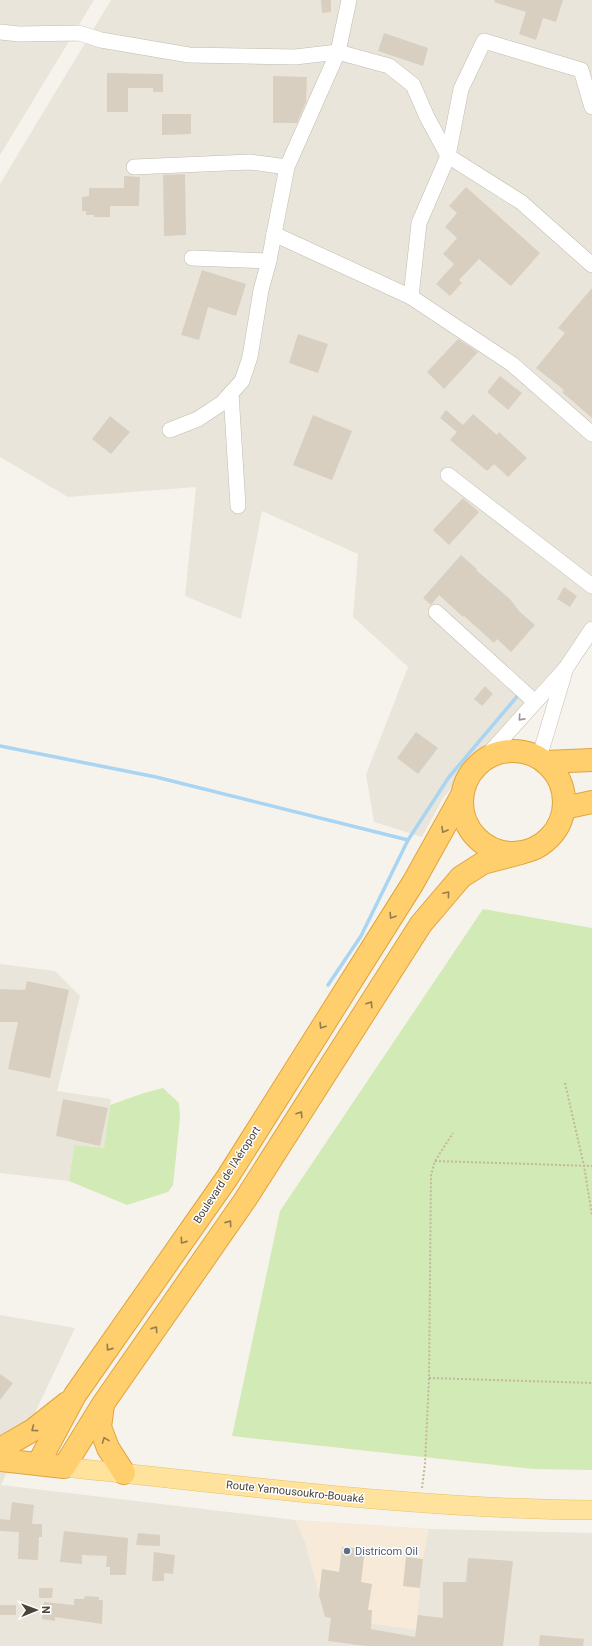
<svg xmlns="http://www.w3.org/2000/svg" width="592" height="1646" font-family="Roboto,sans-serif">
	<rect width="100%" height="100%" fill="#f6f3ec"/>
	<!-- residential -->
	<g fill="#eae5da">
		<path d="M 0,0 L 94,0 L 0,155 Z"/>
		<path d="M 111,0 L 592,0 L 592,629 L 534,691 L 443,798 L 422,837 L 374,822 L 366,775 L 408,667 L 353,617 L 358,554 L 262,511 L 241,619 L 185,596 L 196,487 L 68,497 L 0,457 L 0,184 Z"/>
		<path d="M 0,964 L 55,971 L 80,996 L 57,1091 L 111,1099 L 104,1148 L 74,1145 L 69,1181 L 0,1173 Z"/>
		<path d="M 0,1315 L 75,1328 L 1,1485 L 295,1520 L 429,1529 L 592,1533 L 592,1646 L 0,1646 Z"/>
	</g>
	<!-- commercial -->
	<path fill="#f7ead8" d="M 295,1520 L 429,1529 L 423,1559 L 416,1630 L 325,1617 L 305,1542 Z"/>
	<!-- green -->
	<g fill="#d2eab5">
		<path d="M 483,909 L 592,928 L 592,1470 L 533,1469 L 232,1436 L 280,1211 Z"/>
		<path d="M 163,1088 L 179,1103 L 180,1118 L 173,1185 L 168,1192 L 127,1205 L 69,1181 L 74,1145 L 104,1148 L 110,1105 L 144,1093 Z"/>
	</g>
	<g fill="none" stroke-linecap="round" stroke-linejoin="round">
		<!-- stream -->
		<g stroke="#a9d4f2" stroke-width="3.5">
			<path d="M 0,746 L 156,777 L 408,840"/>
			<path d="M 328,985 L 361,936 L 408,840 L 449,777 L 520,693"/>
		</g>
	</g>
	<!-- building -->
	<g fill="#d8cfc1">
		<path d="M 321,0 L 331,0 L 331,12 L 322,13 Z"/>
		<path d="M 495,0 L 563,0 L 556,22 L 543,18 L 536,40 L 519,34 L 526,12 L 494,2 Z"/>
		<path d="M 384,33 L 428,48 L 423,66 L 378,51 Z"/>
		<path d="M 107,73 L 163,74 L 163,92 L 153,92 L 153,88 L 128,88 L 128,112 L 107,112 Z"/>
		<path d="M 273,76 L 307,77 L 306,102 L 297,123 L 273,123 Z"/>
		<path d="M 162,114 L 191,114 L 191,134 L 162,135 Z"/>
		<path d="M 185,174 L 186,235 L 164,236 L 163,175 Z"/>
		<path d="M 124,176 L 140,177 L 139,206 L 110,206 L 110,217 L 94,217 L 94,215 L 86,215 L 86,211 L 82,211 L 82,197 L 89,196 L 89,188 L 124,188 Z"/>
		<path d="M 466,187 L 540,253 L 511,286 L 479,259 L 459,280 L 462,283 L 450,296 L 436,284 L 454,264 L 443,254 L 457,238 L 445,227 L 457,213 L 449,206 Z"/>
		<path d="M 202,270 L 246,284 L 236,316 L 208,307 L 199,340 L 181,335 Z"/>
		<path d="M 592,288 L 592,418 L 562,392 L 564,390 L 536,368 L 565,333 L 558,328 Z"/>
		<path d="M 298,334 L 328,344 L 318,373 L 289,363 Z"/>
		<path d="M 458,339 L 478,352 L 444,389 L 427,372 Z"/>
		<path d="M 500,376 L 522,393 L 508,410 L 487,392 Z"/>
		<path d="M 446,410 L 463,425 L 473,414 L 497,435 L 499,432 L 527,458 L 508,477 L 494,464 L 487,471 L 450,440 L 457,432 L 440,418 Z"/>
		<path d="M 313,415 L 352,431 L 332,480 L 293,465 Z"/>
		<path d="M 110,416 L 130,432 L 111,454 L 92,439 Z"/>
		<path d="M 463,498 L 479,512 L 449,545 L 433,530 Z"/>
		<path d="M 461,555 L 477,569 L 476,570 L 510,599 L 519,611 L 535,625 L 511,652 L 497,639 L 494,643 L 464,616 L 463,617 L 439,595 L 431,605 L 423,598 Z"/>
		<path d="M 564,587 L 577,596 L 570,607 L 557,599 Z"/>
		<path d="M 485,686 L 493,694 L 482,706 L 474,699 Z"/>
		<path d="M 416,732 L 438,748 L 418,774 L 397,758 Z"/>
		<path d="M 27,981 L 69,990 L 50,1078 L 8,1069 L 18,1022 L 0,1022 L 0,989 L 25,990 Z"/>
		<path d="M 63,1099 L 108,1108 L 100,1146 L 56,1136 Z"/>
		<path d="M 0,1374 L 13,1383 L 0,1400 Z"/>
		<path d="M 12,1502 L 34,1505 L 32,1524 L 42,1524 L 42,1537 L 39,1537 L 38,1560 L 18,1559 L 19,1532 L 0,1531 L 0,1519 L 10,1520 Z"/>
		<path d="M 64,1531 L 128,1538 L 126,1575 L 110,1575 L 110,1567 L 106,1567 L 107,1556 L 82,1555 L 82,1564 L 60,1562 Z"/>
		<path d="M 138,1533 L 160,1535 L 160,1546 L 136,1545 Z"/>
		<path d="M 342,1547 L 365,1549 L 361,1582 L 372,1584 L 368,1610 L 372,1610 L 371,1629 L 415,1637 L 418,1615 L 443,1618 L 443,1582 L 466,1582 L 468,1558 L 513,1561 L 503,1646 L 366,1646 L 328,1641 L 331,1618 L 325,1617 L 319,1595 L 322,1569 L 339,1572 Z"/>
		<path d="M 154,1552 L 175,1555 L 173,1574 L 164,1573 L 164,1581 L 152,1581 Z"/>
		<path d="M 406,1557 L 423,1559 L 420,1588 L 403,1586 Z"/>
		<path d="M 39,1588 L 53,1588 L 52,1598 L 39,1598 Z"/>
		<path d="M 85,1596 L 99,1597 L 99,1600 L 103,1600 L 102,1624 L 55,1617 L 55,1621 L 42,1619 L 44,1602 L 74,1605 L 74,1599 L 84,1599 Z"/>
		<rect x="0" y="1605" width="16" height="10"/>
		<path d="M 540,1635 L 584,1639 L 583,1646 L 539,1646 Z"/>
	</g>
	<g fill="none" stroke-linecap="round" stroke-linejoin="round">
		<!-- minor casing -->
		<g stroke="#c2bbae" stroke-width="16">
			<g id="minor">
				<path d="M 349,0 L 338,52 L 287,167 L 274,234 L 411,297"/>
				<path d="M 0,32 L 19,34 L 79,33 L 101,40 L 189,55 L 295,57 L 338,52 L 389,66 L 413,85 L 427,117 L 448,156 L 521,202 L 592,265"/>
				<path d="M 592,107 L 581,70 L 484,41 L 461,89 L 448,156 L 419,223 L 411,297 L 512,364 L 592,434"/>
				<path d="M 134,167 L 250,162 L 287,167"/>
				<path d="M 192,258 L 269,261"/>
				<path d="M 231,393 L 238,506"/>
				<path d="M 170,430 L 198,419 L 222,403 L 242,381 L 250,357 L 261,290 L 269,261 L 274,234"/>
				<path d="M 448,475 L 592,586"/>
				<path d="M 436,612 L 535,702"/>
				<path d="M 539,758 L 565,671"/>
				<path d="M 483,760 L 566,668 L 592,629"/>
			</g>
		</g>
		<!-- major casing -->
		<g stroke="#e6c16a" stroke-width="20">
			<path id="major" d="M 64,1467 C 240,1485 415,1509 592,1510"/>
		</g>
		<!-- highway casing -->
		<g stroke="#e0a43c" stroke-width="24">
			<g id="highway">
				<circle cx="513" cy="802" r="51"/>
				<path d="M 546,762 L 592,760"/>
				<path d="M 564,808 L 592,802"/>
				<path d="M 103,1405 L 100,1427 L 108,1448 L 124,1473"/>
				<path d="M 0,1449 L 33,1430 L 67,1403"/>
				<path d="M 0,1460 L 64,1467 L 103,1404 L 245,1200 L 421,924 L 461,877 L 483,863 L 521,853"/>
				<path d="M 38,1464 L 75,1395 L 227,1178 L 413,883 L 462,795"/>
			</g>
		</g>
		<!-- path -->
		<g stroke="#c4b79f" stroke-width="2" stroke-dasharray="2 2" stroke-linecap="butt">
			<path d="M 565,1083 L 584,1166 L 592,1215"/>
			<path d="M 435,1161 L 592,1166"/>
			<path d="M 429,1378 L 592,1383"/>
			<path d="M 422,1488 L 425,1464 L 429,1378 L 431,1175 L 435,1161 L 453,1133"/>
		</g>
		<!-- minor -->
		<use href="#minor" stroke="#fff" stroke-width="15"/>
		<!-- major -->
		<use href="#major" stroke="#ffe39c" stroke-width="19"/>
		<!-- highway -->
		<use href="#highway" stroke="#ffcf6e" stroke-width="22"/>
	</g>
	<!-- one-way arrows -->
	<defs><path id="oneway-chevron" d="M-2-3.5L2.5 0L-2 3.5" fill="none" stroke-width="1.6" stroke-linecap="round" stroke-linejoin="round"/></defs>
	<use stroke="#9c9892" href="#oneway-chevron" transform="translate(521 718) rotate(132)"/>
	<g stroke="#937c4e">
		<use href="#oneway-chevron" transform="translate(444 830) rotate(120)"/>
		<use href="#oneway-chevron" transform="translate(447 894) rotate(-50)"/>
		<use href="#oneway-chevron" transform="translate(392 916) rotate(122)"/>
		<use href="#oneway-chevron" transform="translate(370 1004) rotate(-57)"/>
		<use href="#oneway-chevron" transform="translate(322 1026) rotate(122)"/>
		<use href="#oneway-chevron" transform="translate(300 1114) rotate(-57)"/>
		<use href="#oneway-chevron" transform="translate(229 1223) rotate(-55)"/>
		<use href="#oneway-chevron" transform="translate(183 1241) rotate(125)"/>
		<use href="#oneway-chevron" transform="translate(155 1329) rotate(-55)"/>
		<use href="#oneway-chevron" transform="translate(109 1348) rotate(125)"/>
		<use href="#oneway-chevron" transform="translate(34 1429) rotate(143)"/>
		<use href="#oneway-chevron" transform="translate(105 1440) rotate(-111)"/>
	</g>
	<!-- markers -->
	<circle fill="#5c6f8a" stroke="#fff" stroke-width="1.5" cx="347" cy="1551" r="4"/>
	<g text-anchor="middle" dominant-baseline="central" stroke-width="3" stroke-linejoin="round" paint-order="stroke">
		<!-- street labels -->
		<g font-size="11" fill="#4b4439" stroke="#fff">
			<text transform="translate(227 1175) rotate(-57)">Boulevard de l'Aéroport</text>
			<text transform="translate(295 1492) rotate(6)">Route Yamousoukro-Bouaké</text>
		</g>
		<!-- service labels -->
		<g font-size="11" fill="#4e5e75" stroke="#fff" text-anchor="start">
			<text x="355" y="1551">Districom Oil</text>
		</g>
	</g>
	<!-- north arrow -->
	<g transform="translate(36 1610) rotate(89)" stroke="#ffffff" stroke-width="3" paint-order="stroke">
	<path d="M0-3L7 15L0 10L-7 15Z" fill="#4b4439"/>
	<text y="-6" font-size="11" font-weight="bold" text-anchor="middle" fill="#4b4439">N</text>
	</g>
</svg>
